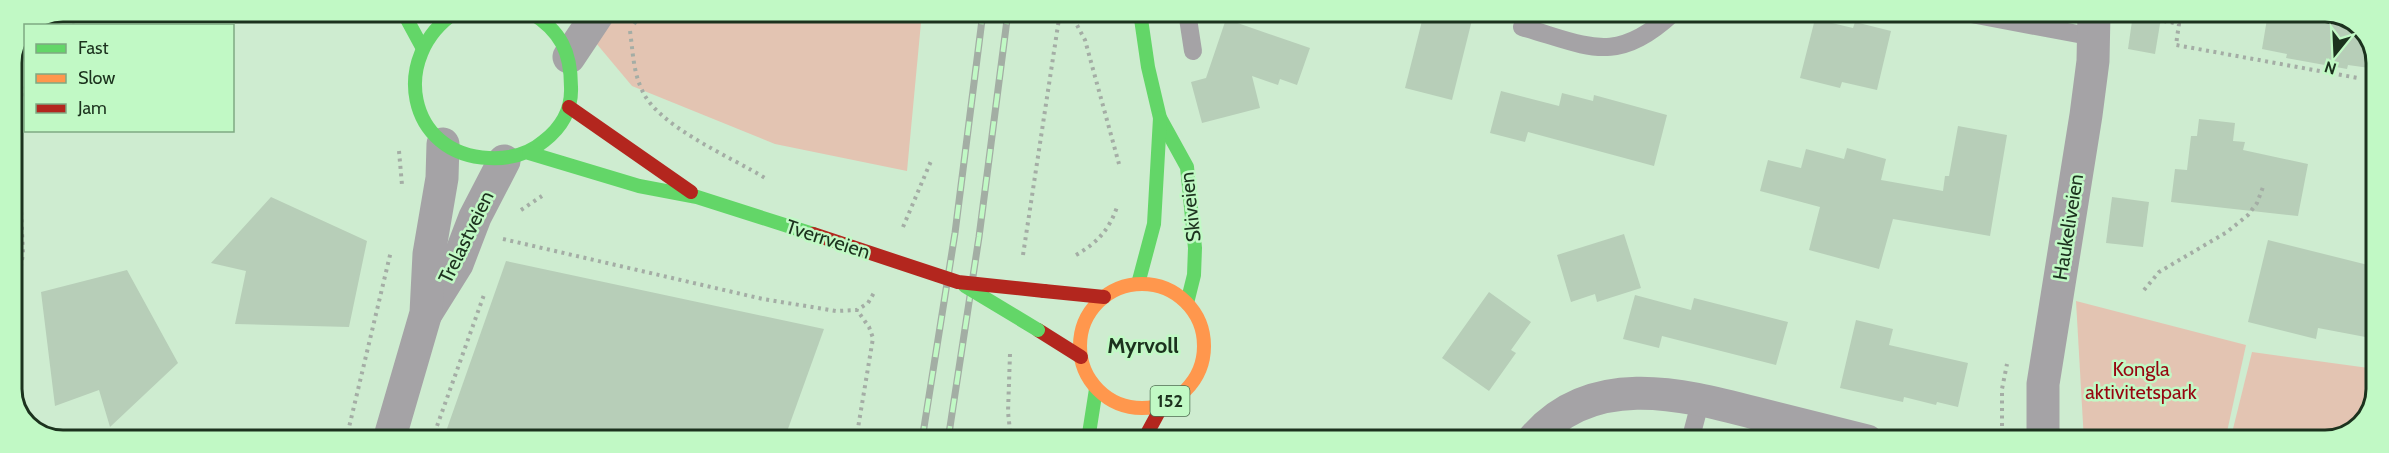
<svg xmlns="http://www.w3.org/2000/svg" width="2389" height="453" font-family="Cabin,sans-serif">
	<rect width="100%" height="100%" fill="#ceecd0"/>
	<!-- green -->
	<g fill="#e3c4b2">
		<path d="M 570,12 L 922,12 L 907,171 L 775,144 L 632,86 Z"/>
		<path d="M 2076,301 L 2246,345 L 2225,441 L 2084,441 Z"/>
		<path d="M 2252,352 L 2376,369 L 2376,399 L 2359,428 L 2326,441 L 2230,441 Z"/>
	</g>
	<!-- building -->
	<g fill="#b7ceb8">
		<path d="M 1424,13 L 1441,13 L 1472,20 L 1452,100 L 1405,88 Z"/>
		<path d="M 2268,13 L 2335,13 L 2362,27 L 2377,57 L 2377,69 L 2348,65 L 2347,69 L 2286,58 L 2287,54 L 2262,49 Z"/>
		<path d="M 2133,14 L 2161,18 L 2155,54 L 2128,49 Z"/>
		<path d="M 1226,19 L 1310,48 L 1297,85 L 1280,79 L 1278,85 L 1252,76 L 1260,108 L 1202,123 L 1191,82 L 1206,78 Z"/>
		<path d="M 1815,19 L 1853,28 L 1855,22 L 1891,31 L 1877,90 L 1842,82 L 1840,88 L 1800,78 Z"/>
		<path d="M 1501,91 L 1559,106 L 1562,93 L 1593,101 L 1594,95 L 1667,115 L 1654,166 L 1528,132 L 1525,142 L 1490,133 Z"/>
		<path d="M 2199,119 L 2235,123 L 2233,141 L 2245,142 L 2243,150 L 2308,164 L 2298,216 L 2171,202 L 2175,169 L 2187,170 L 2191,136 L 2197,136 Z"/>
		<path d="M 1958,126 L 2007,135 L 1990,236 L 1893,219 L 1879,269 L 1809,250 L 1820,207 L 1760,191 L 1768,160 L 1801,168 L 1806,149 L 1844,159 L 1847,148 L 1886,159 L 1881,180 L 1943,191 L 1945,176 L 1949,176 Z"/>
		<path d="M 271,197 L 367,241 L 349,327 L 235,324 L 246,271 L 211,263 Z"/>
		<path d="M 2112,197 L 2149,202 L 2143,247 L 2106,243 Z"/>
		<path d="M 1624,234 L 1641,288 L 1597,302 L 1595,294 L 1571,302 L 1557,255 Z"/>
		<path d="M 2268,240 L 2376,267 L 2376,339 L 2318,328 L 2316,339 L 2248,322 Z"/>
		<path d="M 506,261 L 824,329 L 784,440 L 443,440 Z"/>
		<path d="M 127,270 L 178,363 L 110,427 L 99,390 L 55,406 L 41,292 Z"/>
		<path d="M 1489,292 L 1531,322 L 1511,350 L 1516,353 L 1489,391 L 1442,358 Z"/>
		<path d="M 1635,295 L 1691,310 L 1694,298 L 1788,322 L 1776,365 L 1662,336 L 1659,348 L 1623,339 Z"/>
		<path d="M 1856,320 L 1893,329 L 1889,345 L 1968,363 L 1958,407 L 1937,402 L 1936,405 L 1904,397 L 1903,402 L 1840,388 Z"/>
	</g>
	<g fill="none" stroke-linecap="round" stroke-linejoin="round">
		<!-- path -->
		<g stroke="#a4ada5" stroke-width="4" stroke-dasharray="3 4.5" stroke-linecap="butt">
			<path d="M 1070,12 L 1085,40 L 1119,164"/>
			<path d="M 2164,13 L 2164,21 L 2179,24 L 2176,45 L 2358,78"/>
			<path d="M 634,24 L 643,12"/>
			<path d="M 73,26 L 81,12"/>
			<path d="M 630,31 C 633,52 633,71 642,90 C 657,126 731,157 765,178"/>
			<path d="M 399,151 L 402,185"/>
			<path d="M 521,210 L 542,196"/>
			<path d="M 903,227 L 931,161"/>
			<path d="M 503,239 L 763,299 L 836,311 L 857,310 L 868,303 L 875,291"/>
			<path d="M 1023,255 L 1060,12"/>
			<path d="M 1076,255 C 1097,243 1109,230 1117,207"/>
			<path d="M 2144,290 L 2159,272 L 2227,232 L 2248,215 L 2257,203 L 2263,187"/>
			<path d="M 12,319 L 23,254 L 17,123 L 18,106 L 26,86"/>
			<path d="M 1010,354 L 1008,412 L 1011,440"/>
			<path d="M 12,382 L 19,402 L 35,429"/>
			<path d="M 346,440 L 391,251"/>
			<path d="M 432,440 L 485,292"/>
			<path d="M 856,440 L 873,338 L 869,327 L 857,310"/>
			<path d="M 2002,441 L 2002,389 L 2007,364"/>
		</g>
		<!-- lane -->
		<g stroke="#a5a3a6" stroke-width="18">
			<path d="M 1187,12 L 1193,51"/>
			<path d="M 1966,13 L 2094,37"/>
			<path d="M 1522,27 C 1589,46 1615,66 1673,13"/>
			<path d="M 1690,441 L 1701,399"/>
		</g>
		<!-- street -->
		<g stroke="#a5a3a6" stroke-width="33">
			<path d="M 569,57 L 599,12"/>
			<path d="M 427,312 L 457,264 L 475,217 L 504,161"/>
			<path d="M 389,440 L 426,313 L 429,254 L 442,178 L 443,144"/>
			<path d="M 1532,441 C 1589,371 1680,393 1755,413 C 1792,422 1830,432 1867,441"/>
			<path d="M 2043,441 L 2043,384 L 2086,115 L 2093,61 L 2094,13"/>
		</g>
		<!-- fast -->
		<g stroke="#63d668" stroke-width="14">
			<path d="M 403,12 L 422,47"/>
			<path d="M 456,12 C 389,56 407,155 489,158 C 509,159 529,154 544,141 C 562,127 572,110 571,87 C 571,52 561,31 530,12"/>
			<path d="M 1140,12 L 1148,67 L 1160,118 L 1187,167 L 1195,248 L 1194,275 L 1187,303"/>
			<path d="M 529,153 L 639,186 L 697,197 L 813,234"/>
			<path d="M 1138,284 L 1154,224 L 1160,118"/>
			<path d="M 1088,440 L 1096,389"/>
		</g>
		<!-- slow -->
		<circle stroke="#ff974d" stroke-width="14" cx="1142" cy="346" r="62"/>
		<!-- jam -->
		<g stroke="#b3261e" stroke-width="14">
			<path d="M 569,107 L 691,192"/>
			<path d="M 1044,291 L 1104,297"/>
			<path d="M 1038,330 L 1081,357"/>
			<path d="M 1143,441 L 1162,406"/>
		</g>
		<!-- rail casing -->
		<g stroke="#a3aea4" stroke-width="7">
			<g id="rail">
				<path d="M 922,440 L 955,233 L 983,12"/>
				<path d="M 948,440 L 979,237 L 1008,12"/>
			</g>
		</g>
		<!-- rail -->
		<use href="#rail" stroke="#c1f9c5" stroke-width="4.5" stroke-dasharray="14" stroke-linecap="butt"/>
		<!-- fast-bridge -->
		<path stroke="#63d668" stroke-width="14" d="M 965,286 L 1038,330"/>
		<!-- jam-bridge -->
		<path stroke="#b3261e" stroke-width="14" d="M 813,234 L 958,282 L 1044,291"/>
	</g>
	<g text-anchor="middle" dominant-baseline="central" stroke-width="5" stroke-linejoin="round" paint-order="stroke">
		<!-- shield labels -->
		<rect fill="#c1f9c5" stroke="#4e6e50" stroke-width="1.5" x="1150.5" y="386" width="39" height="30" rx="4.5"/>
		<g font-size="18" font-weight="bold" fill="#1c321e">
			<text x="1170" y="401">152</text>
		</g>
		<!-- street labels -->
		<g font-size="20" fill="#1c321e" stroke="#c1f9c5">
			<text transform="translate(1190 207) rotate(-96)">Skiveien</text>
			<text transform="translate(2068 227) rotate(-81)">Haukeliveien</text>
			<text transform="translate(466 237) rotate(-64)">Trelastveien</text>
			<text transform="translate(828 239) rotate(18)">Tverrveien</text>
		</g>
		<!-- park labels -->
		<g font-size="20" fill="#960510" stroke="#c1f9c5">
			<text x="2141" y="369">Kongla<tspan x="2141" dy="23">aktivitetspark</tspan></text>
		</g>
		<!-- quarter labels -->
		<g font-size="22" font-weight="bold" fill="#1c321e" stroke="#c1f9c5">
			<text x="1143" y="345">Myrvoll</text>
		</g>
	</g>
	<!-- crop -->
	<path d="M0 0H2389V453H0ZM63 22H2325A41 41 0 0 1 2366 63V389A41 41 0 0 1 2325 430H63A41 41 0 0 1 22 389V63A41 41 0 0 1 63 22Z" fill="#c1f9c5" fill-rule="evenodd"/>
	<path fill="none" stroke="#1c321e" stroke-width="3" d="M63 22H2325A41 41 0 0 1 2366 63V389A41 41 0 0 1 2325 430H63A41 41 0 0 1 22 389V63A41 41 0 0 1 63 22Z"/>
	<!-- legend -->
	<rect x="24" y="24" width="210" height="108" fill="#c1f9c5" stroke="#7fa982" stroke-width="1.5"/>
	<rect x="36" y="44" width="30" height="9" fill="#63d668" stroke="#7fa982" stroke-width="1.5"/>
	<text x="78" y="54" font-size="18" fill="#1c321e">Fast</text>
	<rect x="36" y="74" width="30" height="9" fill="#ff974d" stroke="#7fa982" stroke-width="1.5"/>
	<text x="78" y="84" font-size="18" fill="#1c321e">Slow</text>
	<rect x="36" y="104" width="30" height="9" fill="#b3261e" stroke="#7fa982" stroke-width="1.5"/>
	<text x="78" y="114" font-size="18" fill="#1c321e">Jam</text>
	<!-- north arrow -->
	<g transform="translate(2335 54) rotate(198)" stroke="#c1f9c5" stroke-width="4.5" paint-order="stroke">
	<path d="M0-4.5L10 22L0 15L-10 22Z" fill="#1c321e"/>
	<text y="-9" font-size="16" font-weight="bold" text-anchor="middle" fill="#1c321e">N</text>
	</g>
</svg>
